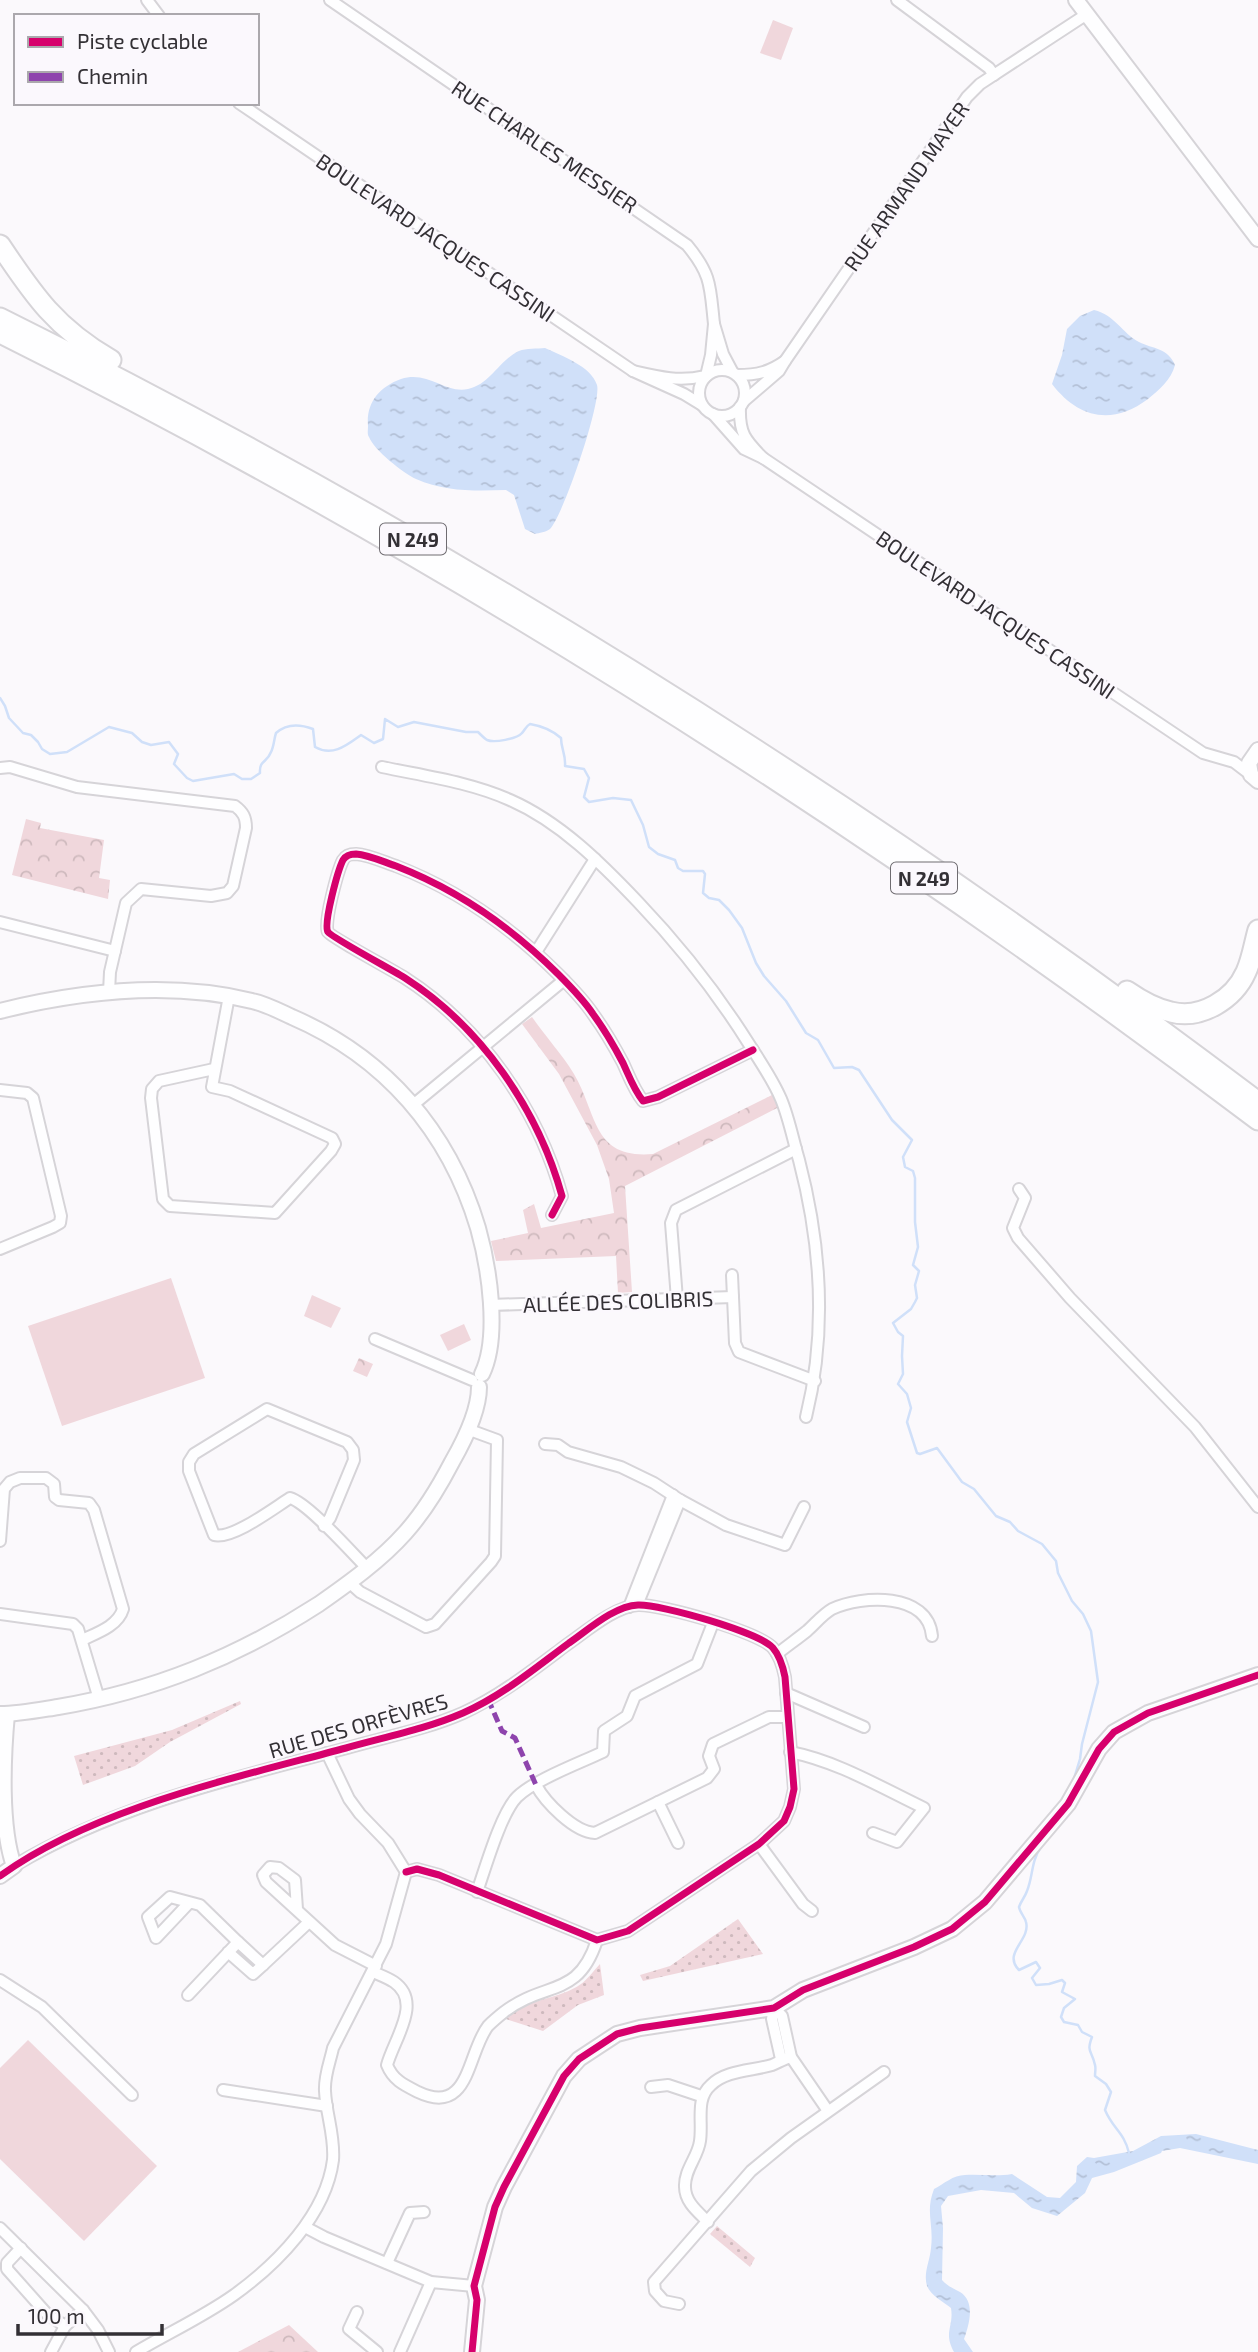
<svg xmlns="http://www.w3.org/2000/svg" width="1258" height="2352" font-family="'Exo 2',sans-serif">
	<defs>
		<pattern id="grass-dots" width="8" height="8" patternUnits="userSpaceOnUse" patternTransform="scale(1.75)"><rect width="8" height="8" fill="#f0d7dc"/><path d="M2 2h.1M6 6h.1" fill="none" stroke="#ceb9bd" stroke-width="1.8" stroke-linecap="round"/></pattern>
		<pattern id="park-crowns" width="20" height="18" patternUnits="userSpaceOnUse" patternTransform="scale(1.75)"><rect width="20" height="18" fill="#f0d7dc"/><path d="M2 6a3 3 0 1 1 6 0M12 15a3 3 0 1 1 6 0" fill="none" stroke="#ceb9bd"/></pattern>
		<pattern id="water-ripples" width="26" height="14" patternUnits="userSpaceOnUse" patternTransform="scale(1.75)"><rect width="26" height="14" fill="#d0e0f9"/><path d="M2 4q2-2 4 0t4 0M15 11q2-2 4 0t4 0" fill="none" stroke="#b3c0d6"/></pattern>
	</defs>
	<rect width="100%" height="100%" fill="#fbf9fc"/>
	<!-- grass -->
	<g fill="url(#grass-dots)">
		<path d="M 240,1701 L 241,1704 L 170,1742 L 135,1766 L 83,1785 L 74,1756 L 172,1730 Z"/>
		<path d="M 738,1919 L 763,1954 L 643,1981 L 640,1975 L 670,1966 Z"/>
		<path d="M 600,1964 L 604,1995 L 578,2005 L 543,2031 L 506,2019 C 525,1998 559,2000 581,1984 C 588,1979 594,1970 600,1964 Z"/>
		<path d="M 717,2226 L 755,2258 L 750,2267 L 710,2234 Z"/>
	</g>
	<!-- park -->
	<g fill="url(#park-crowns)">
		<path d="M 26,819 L 41,823 L 40,828 L 104,840 L 99,878 L 110,880 L 108,899 L 12,875 Z"/>
		<path d="M 532,1017 C 545,1036 562,1054 574,1074 C 598,1115 592,1159 653,1154 L 772,1095 L 779,1107 L 625,1186 L 632,1292 L 618,1293 L 616,1256 L 496,1261 L 491,1241 L 528,1233 L 523,1210 L 534,1204 L 541,1228 L 614,1213 L 609,1179 L 597,1145 L 559,1074 L 522,1024 Z"/>
		<path d="M 359,1358 L 373,1364 L 367,1377 L 353,1371 Z"/>
		<path d="M 289,2325 L 318,2352 L 238,2352 Z"/>
	</g>
	<!-- pitch -->
	<g fill="#f0d7dc">
		<path d="M 773,20 L 793,28 L 781,60 L 760,53 Z"/>
		<path d="M 171,1278 L 205,1378 L 62,1426 L 28,1326 Z"/>
		<path d="M 312,1295 L 341,1308 L 331,1328 L 304,1316 Z"/>
		<path d="M 464,1324 L 471,1340 L 448,1351 L 440,1335 Z"/>
		<path d="M 28,2040 L 157,2166 L 84,2241 L 0,2159 L 0,2068 Z"/>
	</g>
	<!-- water -->
	<g fill="url(#water-ripples)">
		<path d="M 1094,310 C 1115,315 1122,333 1139,342 C 1153,349 1168,348 1175,365 C 1171,380 1159,390 1148,399 C 1112,426 1078,418 1052,384 L 1062,355 L 1067,329 L 1080,316 Z"/>
		<path d="M 545,348 C 562,356 591,366 597,385 C 602,402 563,516 550,529 C 546,532 539,533 535,534 L 525,529 L 514,495 L 506,490 C 476,491 445,492 416,479 C 403,473 374,450 369,437 C 367,434 368,430 368,426 C 366,403 379,387 401,379 C 428,370 445,394 468,389 C 491,384 498,361 519,351 C 526,348 537,349 545,348 Z"/>
		<path d="M 1196,2134 L 1258,2150 L 1258,2164 L 1180,2148 L 1162,2151 L 1161,2153 L 1114,2172 L 1092,2178 L 1085,2193 L 1057,2216 L 1032,2208 L 1014,2193 L 981,2190 L 948,2196 L 941,2206 L 943,2228 L 942,2280 C 947,2286 953,2288 960,2292 C 976,2302 969,2325 964,2339 L 973,2352 L 954,2352 C 943,2332 954,2327 951,2308 C 944,2302 931,2296 927,2286 C 923,2273 930,2261 931,2248 C 934,2224 925,2212 934,2189 C 944,2184 953,2175 965,2175 C 981,2174 996,2177 1012,2174 L 1047,2197 L 1060,2198 L 1076,2182 L 1077,2166 L 1087,2157 L 1094,2158 L 1133,2151 L 1161,2136 Z"/>
	</g>
	<g fill="none" stroke-linecap="round" stroke-linejoin="round">
		<!-- stream -->
		<g stroke="#d0e0f9" stroke-width="2.5">
			<path d="M 0,698 L 5,706 L 9,718 L 23,733 L 31,735 L 38,742 L 42,749 L 50,754 L 67,752 L 109,727 L 132,733 L 142,742 L 151,745 L 169,742 L 178,754 L 174,764 L 187,778 L 193,781 L 234,774 L 242,779 L 251,779 L 260,773 C 259,760 267,763 271,752 C 274,746 274,739 276,733 C 287,723 300,724 313,729 L 315,747 C 333,757 347,745 361,735 L 374,743 L 383,739 L 385,719 L 398,727 L 414,722 L 466,732 L 478,732 C 480,734 485,739 487,740 C 494,743 517,739 522,733 C 525,730 526,726 530,724 C 542,726 552,730 561,738 C 561,749 566,754 565,766 L 584,769 L 589,778 L 584,797 L 589,802 L 613,798 L 631,800 L 643,825 L 649,847 L 658,854 L 675,860 L 678,868 L 683,871 L 703,871 L 705,874 L 703,893 L 709,898 L 719,900 L 729,910 L 742,928 L 756,963 L 764,976 L 786,1001 L 806,1033 L 818,1040 L 834,1068 L 852,1067 L 859,1070 L 892,1120 L 912,1140 L 903,1157 L 905,1167 L 913,1171 L 915,1178 L 915,1222 L 918,1247 L 913,1265 L 919,1271 L 915,1285 L 917,1298 L 915,1302 L 911,1309 L 893,1323 L 898,1332 L 903,1336 L 902,1356 L 903,1374 L 898,1384 L 907,1394 L 911,1408 L 907,1422 L 917,1453 L 920,1454 L 937,1448 L 962,1482 L 974,1489 L 996,1516 L 1010,1522 L 1018,1531 L 1042,1544 L 1056,1561 L 1058,1573 L 1072,1601 L 1083,1614 L 1091,1631 L 1098,1682 L 1082,1744 L 1080,1759 L 1073,1782"/>
			<path d="M 1041,1847 C 1031,1861 1033,1877 1027,1891 C 1025,1897 1021,1901 1019,1907 C 1020,1913 1025,1917 1026,1922 C 1031,1940 1002,1953 1019,1970 L 1036,1962 L 1040,1968 L 1032,1978 L 1036,1985 L 1049,1984 L 1062,1980 L 1065,1983 L 1062,1992 L 1075,1999 L 1064,2008 L 1061,2017 L 1064,2022 L 1078,2025 L 1082,2032 L 1092,2037 C 1086,2053 1092,2050 1095,2065 C 1096,2068 1095,2072 1095,2076 L 1106,2084 L 1111,2092 L 1105,2110 C 1113,2129 1124,2132 1129,2153"/>
		</g>
		<!-- street casing -->
		<g stroke="#d6d4d8" stroke-width="14">
			<g id="street">
				<path d="M 147,0 L 159,16"/>
				<path d="M 330,0 L 687,245 C 712,275 710,287 714,324"/>
				<path d="M 897,0 L 989,68 L 994,75"/>
				<path d="M 239,103 L 633,371"/>
				<path d="M 785,361 L 967,97 L 980,84 L 1087,14"/>
				<circle cx="722" cy="393" r="23"/>
				<path d="M 737,375 C 758,375 769,372 785,361 L 779,371 L 744,401"/>
				<path d="M 706,376 L 711,355 L 714,324 L 723,354 L 732,371"/>
				<path d="M 702,405 L 684,394 L 633,371 C 659,377 679,382 705,376"/>
				<path d="M 713,414 L 744,449 L 763,458 C 745,440 739,433 740,407"/>
				<path d="M 763,458 L 1203,753 L 1234,762 L 1251,775"/>
				<path d="M 382,767 C 424,776 470,782 510,800 C 560,822 601,863 638,902 C 680,946 717,993 749,1044 C 760,1061 773,1080 781,1099 C 789,1118 793,1140 799,1160 C 821,1244 827,1332 806,1417"/>
				<path d="M 0,768 L 10,767 L 77,787 L 235,806 C 243,812 246,817 246,828 L 233,886 L 227,893 L 211,896 L 141,889 L 126,903 L 110,972 L 109,992"/>
				<path d="M 0,922 L 115,951"/>
				<path d="M 536,952 L 595,859"/>
				<path d="M 214,1069 L 159,1081 L 152,1089 L 151,1098 L 163,1199 L 170,1206 L 275,1213 L 331,1151 L 335,1144 L 332,1138 L 230,1091 L 212,1087 L 229,996"/>
				<path d="M 0,1090 L 27,1093 L 33,1098 L 61,1216 L 60,1223 L 53,1227 L 0,1249"/>
				<path d="M 413,1105 L 564,980"/>
				<path d="M 1019,1189 L 1025,1198 L 1013,1228 L 1018,1238 L 1070,1298 L 1195,1427 L 1258,1507"/>
				<path d="M 552,1215 L 562,1196 C 538,1109 481,1027 405,978 C 394,971 331,937 328,932 C 323,924 338,870 343,860 C 346,855 350,854 356,854 C 369,855 384,862 396,866 C 458,890 511,927 558,974 C 570,986 583,999 593,1014 C 604,1029 614,1046 623,1063 C 629,1076 634,1090 643,1101 L 658,1097 L 753,1050"/>
				<path d="M 732,1275 L 733,1297"/>
				<path d="M 677,1299 L 671,1223 L 676,1210 L 796,1149"/>
				<path d="M 491,1305 L 733,1297 L 735,1343 L 739,1352 L 815,1381"/>
				<path d="M 375,1339 L 472,1380"/>
				<path d="M 545,1444 L 558,1445 L 568,1452 L 621,1467 L 654,1483 L 680,1500 L 726,1525 L 785,1545 L 804,1507"/>
				<path d="M 324,1526 L 330,1518 L 354,1460 L 353,1450 L 347,1442 L 267,1409 L 194,1454 L 189,1462 L 189,1471 L 214,1535 C 232,1540 274,1508 290,1498 C 308,1503 351,1552 367,1568"/>
				<path d="M 0,1541 L 4,1489 L 10,1482 L 20,1478 L 46,1478 L 54,1484 L 55,1497 L 59,1500 L 89,1503 L 94,1510 L 123,1609 C 118,1626 97,1633 82,1640"/>
				<path d="M 349,1582 L 360,1592 L 426,1627 L 435,1624 L 491,1562 L 495,1556 L 497,1440 L 467,1429"/>
				<path d="M 637,1605 L 680,1500"/>
				<path d="M 629,1607 L 673,1495"/>
				<path d="M 0,1614 L 73,1624 L 78,1629 L 99,1699"/>
				<path d="M 777,1654 C 787,1646 797,1639 807,1631 C 815,1624 823,1614 832,1609 C 862,1595 928,1592 932,1636"/>
				<path d="M 786,1693 L 864,1727"/>
				<path d="M 790,1752 C 837,1761 882,1788 924,1808 L 897,1842 L 873,1833"/>
				<path d="M 536,1785 C 545,1802 574,1832 595,1833 L 707,1778 L 714,1769 L 709,1756 L 713,1744 L 769,1717 L 787,1717"/>
				<path d="M 658,1802 L 678,1843"/>
				<path d="M 759,1844 L 803,1904 L 812,1911"/>
				<path d="M 14,1866 C 115,1805 234,1778 347,1748 C 385,1737 427,1729 463,1713 C 500,1696 533,1670 565,1646 C 584,1633 615,1606 638,1605 C 661,1604 759,1632 773,1648 C 780,1656 783,1667 785,1677 L 794,1789 L 790,1807 L 784,1821 L 759,1844 L 628,1931 L 597,1940 L 439,1875 L 417,1869 L 406,1872"/>
				<path d="M 477,1892 C 485,1869 501,1813 517,1797 C 534,1780 580,1763 603,1752 L 604,1731 L 627,1716 L 635,1696 L 697,1664 L 713,1623"/>
				<path d="M 189,1903 L 156,1938 L 148,1917 L 170,1897 L 200,1905 L 238,1942"/>
				<path d="M 297,1909 L 295,1880 L 279,1868 L 270,1867 L 263,1875 L 266,1882 L 335,1945 L 376,1966"/>
				<path d="M 263,1965 L 309,1922"/>
				<path d="M 373,1972 C 380,1975 388,1978 394,1982 C 423,2002 394,2039 387,2065 C 393,2080 404,2085 418,2092 C 470,2117 467,2053 488,2026 C 493,2021 499,2016 504,2012 C 546,1980 578,1999 597,1940"/>
				<path d="M 0,1980 L 42,2007 L 132,2095"/>
				<path d="M 188,1995 L 238,1942 L 263,1965 L 253,1974 L 228,1952"/>
				<path d="M 774,2008 L 782,2016 L 791,2057 L 828,2111"/>
				<path d="M 774,2008 L 772,2019 L 781,2059"/>
				<path d="M 651,2087 L 668,2085 L 701,2096"/>
				<path d="M 223,2090 L 327,2106"/>
				<path d="M 708,2222 C 698,2212 685,2202 685,2187 C 684,2170 698,2157 700,2141 C 703,2121 695,2099 711,2085 C 726,2070 752,2071 772,2065 C 779,2062 784,2059 791,2057"/>
				<path d="M 305,2227 L 324,2237 L 431,2282 L 474,2286"/>
				<path d="M 0,2228 L 83,2310 L 98,2330 L 109,2352"/>
				<path d="M 21,2248 L 7,2263 L 7,2269 L 47,2314 L 65,2326"/>
				<path d="M 387,2263 L 410,2213 L 424,2212"/>
				<path d="M 679,2304 L 664,2301 L 655,2291 L 654,2282 L 751,2171 L 791,2138 L 884,2072"/>
				<path d="M 357,2312 L 349,2329 L 377,2352"/>
				<path d="M 51,2352 L 65,2326 L 83,2310"/>
				<path d="M 136,2352 C 168,2333 203,2317 234,2295 C 277,2264 326,2215 333,2160 C 335,2136 326,2114 325,2091 C 324,2076 330,2062 333,2048 L 386,1944 L 406,1872 L 388,1843 L 360,1814 L 349,1799 L 327,1753"/>
				<path d="M 400,2352 L 431,2282"/>
			</g>
		</g>
		<!-- secondary casing -->
		<g stroke="#d6d4d8" stroke-width="18">
			<g id="secondary">
				<path d="M 1076,0 L 1258,239"/>
				<path d="M 1258,750 L 1249,763 L 1251,775 L 1258,781"/>
				<path d="M 0,1011 C 81,991 170,981 252,1001 C 266,1004 279,1011 292,1017 C 385,1057 449,1131 478,1228 C 489,1267 500,1337 482,1374"/>
				<path d="M 0,1714 C 19,1714 39,1710 58,1707 C 154,1691 237,1657 319,1604 C 349,1583 381,1560 405,1533 C 424,1512 439,1487 452,1462 C 464,1441 479,1412 479,1387"/>
				<path d="M 0,1876 L 14,1866 C 0,1827 3,1757 7,1714"/>
				<path d="M 472,2352 L 477,2300 L 474,2286 L 495,2207 L 504,2187 L 564,2076 L 579,2059 L 617,2034 L 640,2028 L 774,2008 L 803,1990 L 914,1947 L 952,1929 L 985,1902 L 1068,1804 L 1099,1749 L 1114,1732 L 1148,1713 L 1258,1675"/>
			</g>
		</g>
		<!-- highway casing -->
		<g stroke="#d6d4d8" stroke-width="23">
			<g id="highway">
				<path d="M 0,245 C 34,296 56,328 111,360"/>
				<path d="M 0,318 C 443,538 863,803 1258,1102"/>
				<path d="M 0,333 C 444,554 862,821 1258,1120"/>
				<path d="M 1127,991 C 1140,1000 1156,1009 1171,1012 C 1201,1020 1234,999 1246,972 C 1252,959 1254,944 1258,930"/>
			</g>
		</g>
		<!-- street -->
		<use href="#street" stroke="#fefeff" stroke-width="10"/>
		<!-- secondary -->
		<use href="#secondary" stroke="#fefeff" stroke-width="14"/>
		<!-- highway -->
		<use href="#highway" stroke="#fefeff" stroke-width="19"/>
		<!-- quiet -->
		<path stroke="#8e44ad" stroke-width="5" stroke-dasharray="10 5" stroke-linecap="butt" d="M 488,1699 L 502,1731 L 515,1738 L 536,1785"/>
		<!-- cycleway casing -->
		<g stroke="#fbf8fd" stroke-width="11">
			<g id="cycleway">
				<path d="M 552,1215 L 562,1196 C 538,1109 481,1027 405,978 C 394,971 331,937 328,932 C 323,924 338,870 343,860 C 346,855 350,854 356,854 C 369,855 384,862 396,866 C 458,890 511,927 558,974 C 570,986 583,999 593,1014 C 604,1029 614,1046 623,1063 C 629,1076 634,1090 643,1101 L 658,1097 L 753,1050"/>
				<path d="M 0,1876 C 94,1808 235,1778 346,1748 C 385,1737 426,1729 463,1713 C 502,1696 535,1668 569,1643 C 588,1630 614,1606 638,1605 C 660,1604 759,1632 773,1648 C 780,1656 783,1667 785,1677 L 794,1789 L 790,1807 L 784,1821 L 759,1844 L 628,1931 L 597,1940 L 439,1875 L 417,1869 L 406,1872"/>
				<path d="M 472,2352 L 477,2300 L 474,2286 L 495,2207 L 504,2187 L 564,2076 L 579,2059 L 617,2034 L 640,2028 L 774,2008 L 803,1990 L 914,1947 L 952,1929 L 985,1902 L 1068,1804 L 1099,1749 L 1114,1732 L 1148,1713 L 1258,1675"/>
			</g>
		</g>
		<!-- cycleway -->
		<use href="#cycleway" stroke="#d6006c" stroke-width="7"/>
	</g>
	<g text-anchor="middle" dominant-baseline="central" stroke-width="5" stroke-linejoin="round" paint-order="stroke">
		<!-- shield labels -->
		<g fill="#fbf8fd" stroke="#6f6c71" stroke-width="2">
			<rect x="380" y="523.5" width="66" height="31" rx="5"/>
			<rect x="891" y="862.5" width="66" height="31" rx="5"/>
		</g>
		<g font-size="19" font-weight="bold" fill="#333035">
			<text x="413" y="539">N 249</text>
			<text x="924" y="878">N 249</text>
		</g>
		<!-- street labels -->
		<g font-size="21" fill="#333035" stroke="#fbf8fd">
			<text transform="translate(545 146) rotate(34)">RUE CHARLES MESSIER</text>
			<text transform="translate(906 186) rotate(-55)">RUE ARMAND MAYER</text>
			<text transform="translate(436 237) rotate(34)">BOULEVARD JACQUES CASSINI</text>
			<text transform="translate(996 614) rotate(34)">BOULEVARD JACQUES CASSINI</text>
			<text transform="translate(618 1301) rotate(-2)">ALLÉE DES COLIBRIS</text>
			<text transform="translate(358 1725) rotate(-16)">RUE DES ORFÈVRES</text>
		</g>
	</g>
	<!-- legend -->
	<rect x="14" y="14" width="245" height="91" fill="#fbf8fd" stroke="#aba8ad" stroke-width="2"/>
	<rect x="28" y="37" width="35" height="10" fill="#d6006c" stroke="#aba8ad" stroke-width="2"/>
	<text x="77" y="49" font-size="21" fill="#333035">Piste cyclable</text>
	<rect x="28" y="72" width="35" height="10" fill="#8e44ad" stroke="#aba8ad" stroke-width="2"/>
	<text x="77" y="84" font-size="21" fill="#333035">Chemin</text>
	<!-- scale -->
	<path d="M18 2324v10h144v-10" fill="none" stroke="#333035" stroke-width="3.5"/>
	<text x="28" y="2324" font-size="21" fill="#333035" stroke="#fbf8fd" stroke-width="5" paint-order="stroke">100 m</text>
</svg>
